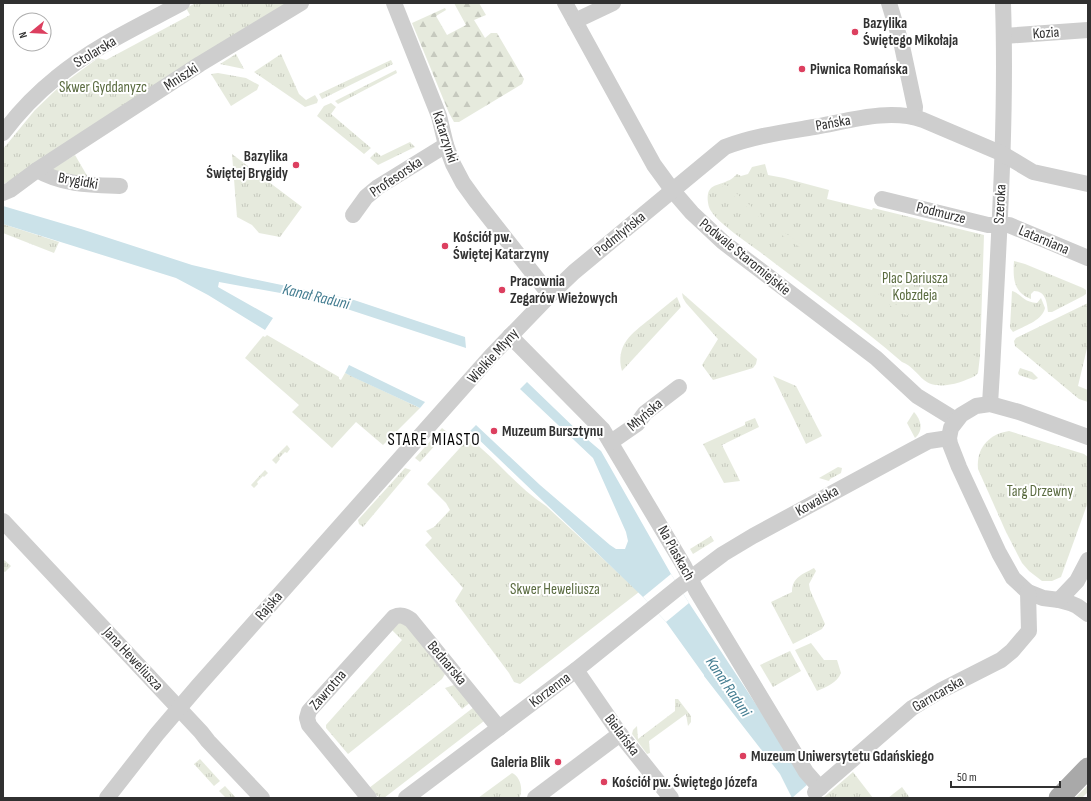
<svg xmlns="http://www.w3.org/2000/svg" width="1091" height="801" font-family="'Sofia Sans Condensed',sans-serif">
	<defs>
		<pattern id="grass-tufts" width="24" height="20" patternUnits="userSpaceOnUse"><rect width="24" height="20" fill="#e6eadd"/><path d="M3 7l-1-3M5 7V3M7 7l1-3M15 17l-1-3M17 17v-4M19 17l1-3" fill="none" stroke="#c6c9be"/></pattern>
		<pattern id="forest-firs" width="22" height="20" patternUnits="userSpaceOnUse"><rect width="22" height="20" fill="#e6eadd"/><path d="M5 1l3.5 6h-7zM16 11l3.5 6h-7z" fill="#c6c9be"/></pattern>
	</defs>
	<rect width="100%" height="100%" fill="#fff"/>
	<!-- grass -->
	<g fill="url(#grass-tufts)">
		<path d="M 196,3 L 289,3 L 10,181 L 3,184 L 3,149 L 35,110 L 60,86 L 98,58 L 106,60 L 190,15 L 186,8 Z"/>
		<path d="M 236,54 L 244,69 L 220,64 Z"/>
		<path d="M 281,54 L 299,94 L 306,100 L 315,95 L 318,100 L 317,103 L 305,107 L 254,72 Z"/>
		<path d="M 391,60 L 393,64 L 322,99 L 319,94 Z"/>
		<path d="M 396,70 L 397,73 L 338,104 L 335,101 Z"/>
		<path d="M 218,73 L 246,78 L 259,85 L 257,90 L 231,106 L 211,74 Z"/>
		<path d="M 331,103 L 336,107 L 331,114 L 371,148 L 364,154 L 317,116 L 324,106 Z"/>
		<path d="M 410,142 L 415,147 L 378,165 L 370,158 L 376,152 L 381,156 Z"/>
		<path d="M 232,154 L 302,207 L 280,237 L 259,233 L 252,225 L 237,217 Z"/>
		<path d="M 75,155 L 89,179 L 50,170 Z"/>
		<path d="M 765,164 L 768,175 L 784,178 L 829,190 L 827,199 L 872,210 L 873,208 L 984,235 L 980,356 L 978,373 L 975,376 C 961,383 937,391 924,380 C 917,374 911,365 902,362 C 857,323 808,289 760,252 C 748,243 718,223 711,211 C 708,207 707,198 708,194 C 710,184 721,185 727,181 C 731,180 734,177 737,174 L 741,176 L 748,174 L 752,167 Z"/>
		<path d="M 3,224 L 59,242 L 54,253 L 3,233 Z"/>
		<path d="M 1014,261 L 1025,264 L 1083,288 L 1086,290 L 1086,294 L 1083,296 L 1052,312 L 1048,312 C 1047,303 1046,291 1034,291 L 1031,294 L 1031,299 C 1013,292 1013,278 1014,261 Z"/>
		<path d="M 1012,291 C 1022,294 1023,302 1037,303 L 1041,298 L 1045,308 C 1042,321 1024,326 1013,332 L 1010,328 Z"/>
		<path d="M 682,293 L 757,359 L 756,364 L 753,368 L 713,380 L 702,365 L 718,339 L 686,303 L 683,298 Z"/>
		<path d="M 677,297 L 681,307 L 622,371 C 615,345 632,333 650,319 C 659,311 668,304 677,297 Z"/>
		<path d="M 1088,303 L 1088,344 L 1078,386 L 1088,390 L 1088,402 L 1079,399 L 1015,346 L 1014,341 L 1016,338 Z"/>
		<path d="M 267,335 L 339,377 L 339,379 L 341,380 L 345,373 L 420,408 L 383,445 L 356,422 L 332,448 L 292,412 L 299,405 L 245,358 L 263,336 L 265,337 Z"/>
		<path d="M 1020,368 L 1032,372 L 1038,378 L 1034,380 L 1019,375 L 1018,373 Z"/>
		<path d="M 773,376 L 796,386 L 822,436 L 806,444 Z"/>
		<path d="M 914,412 C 921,420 924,430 915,438 L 907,423 Z"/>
		<path d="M 755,418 L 759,427 L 722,445 L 740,481 L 724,483 L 703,444 L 745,425 L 745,422 Z"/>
		<path d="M 442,428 L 447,432 L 420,462 L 415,458 Z"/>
		<path d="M 1009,431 L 1084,454 L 1088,457 L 1088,502 L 1061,577 L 1052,581 L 1042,581 L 1029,571 L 1022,563 L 1006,532 L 978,469 C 976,448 989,434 1009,431 Z"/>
		<path d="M 469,438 C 496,459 517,487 546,506 L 639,592 L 520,684 L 514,682 L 509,673 L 455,601 L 463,588 L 425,545 L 432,538 L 426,531 L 434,527 L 450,510 L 446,503 L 427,484 Z"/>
		<path d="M 287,445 L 290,449 L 287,453 L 285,452 L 279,458 L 280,459 L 276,464 L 272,460 Z"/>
		<path d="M 838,467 L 842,468 L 841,473 L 830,479 L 829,481 L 819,478 Z"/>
		<path d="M 405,468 L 411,470 L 363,527 L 359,524 L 358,520 Z"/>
		<path d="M 265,470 L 268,473 L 264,477 L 263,476 L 257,482 L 258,484 L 254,488 L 251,485 Z"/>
		<path d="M 711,536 L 714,541 L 693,554 L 690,549 Z"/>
		<path d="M 3,559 L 11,566 L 5,572 L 3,571 Z"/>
		<path d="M 814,568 L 816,571 L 809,584 L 810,590 L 825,624 L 822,629 L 793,644 L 771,602 L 792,592 C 792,577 803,574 814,568 Z"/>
		<path d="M 404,622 L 445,674 L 442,679 L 348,754 L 326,728 L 326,725 L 402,640 L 391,629 L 396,624 Z"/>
		<path d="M 811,643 L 824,660 L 837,660 L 841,673 C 837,683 826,687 817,691 L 795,650 Z"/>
		<path d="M 790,651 L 801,671 L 773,687 L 760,665 Z"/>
		<path d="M 454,685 L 459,687 L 472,701 L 462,709 L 445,688 Z"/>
		<path d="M 675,699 L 678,699 L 691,716 L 691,722 L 688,726 L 686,714 L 649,741 L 650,753 L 647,754 L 632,734 L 633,730 L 637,726 L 638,739 L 675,711 Z"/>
		<path d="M 474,707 L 484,721 L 384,798 C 377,798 373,792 369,788 Z"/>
		<path d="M 200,759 L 220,781 L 214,786 L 194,764 Z"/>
		<path d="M 853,772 L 873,798 L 823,798 Z"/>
		<path d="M 512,773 C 520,776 524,790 519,798 L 504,798 L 503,797 L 501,798 L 478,798 Z"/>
		<path d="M 1088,785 L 1088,792 L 1082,798 L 1075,798 Z"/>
		<path d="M 225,786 L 236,798 L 226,798 L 219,791 Z"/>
		<path d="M 902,787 L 910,798 L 888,798 Z"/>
	</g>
	<!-- forest -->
	<path fill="url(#forest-firs)" d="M 454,3 L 479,3 L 486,15 L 474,20 L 485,38 L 491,33 L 497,33 L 524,79 L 522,84 L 459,122 L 454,122 L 449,113 L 412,23 L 445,8 L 446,10 L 436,16 L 447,35 L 466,25 Z"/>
	<!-- garden -->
	<g fill="#e6eadd">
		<path d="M 719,184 L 722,184 L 728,186 L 761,215 L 761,219 Z"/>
		<path d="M 781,230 L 802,245 L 801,248 L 777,232 Z"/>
		<path d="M 807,249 L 810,249 L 835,266 L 834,269 L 806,250 Z"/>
		<path d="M 869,271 L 892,286 L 889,290 L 867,277 Z"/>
		<path d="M 863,284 L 883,297 L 882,301 L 860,286 Z"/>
		<path d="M 892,302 L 909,313 L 907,316 L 889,305 Z"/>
		<path d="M 936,332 L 977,357 L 978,362 L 934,334 Z"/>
	</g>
	<!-- water -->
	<g fill="#cbe2e9">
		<path d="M 3,206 L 81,229 L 192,265 L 243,277 L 354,300 L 465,337 L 466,348 L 344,308 L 286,294 L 219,282 L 218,287 L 273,318 L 265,330 L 208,295 L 176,278 L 3,224 Z"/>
		<path d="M 349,365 L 425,402 L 420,408 L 355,378 L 345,373 Z"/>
		<path d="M 527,382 L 581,434 L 601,451 L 671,574 L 689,603 L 769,724 L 815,798 L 792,798 L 780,774 L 704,676 L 704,675 L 666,622 L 643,597 L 470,431 L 476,425 L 540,485 L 610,545 L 616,549 L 625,549 L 628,541 L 626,532 L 593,458 L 520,389 Z"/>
	</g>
	<!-- pier -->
	<g fill="#fff">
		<path d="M 671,574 L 689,603 L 666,622 L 643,597 Z"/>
		<path d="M 808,784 L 817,798 L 792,798 Z"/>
	</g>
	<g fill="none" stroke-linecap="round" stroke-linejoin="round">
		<!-- minor -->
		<g stroke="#cecece" stroke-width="16">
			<path d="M 394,3 L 439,116 L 446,145 L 453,164 L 463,183 L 476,201 L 550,295"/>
			<path d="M 565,3 L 654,165 L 673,191 L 692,213 L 723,242 L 876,358 L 917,396 L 956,420"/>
			<path d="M 889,3 L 902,46 L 915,107 L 914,117"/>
			<path d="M 575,21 L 613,3"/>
			<path d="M 1004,36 L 1088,30"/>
			<path d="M 3,133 C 18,113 36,94 56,78 C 93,47 139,26 182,3"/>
			<path d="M 37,170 C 62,185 92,185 120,186"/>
			<path d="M 3,193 L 10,190 L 37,170 L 200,64 L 301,3"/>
			<path d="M 882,199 L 988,225 L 1009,225 L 1088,258"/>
			<path d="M 353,215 L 366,197 L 378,187 L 446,145"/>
			<path d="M 510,336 L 603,430 L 684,566 L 696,590 L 806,772 L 820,788"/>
			<path d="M 990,404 L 992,371 C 998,249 1007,126 1003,3"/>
			<path d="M 1088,437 L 1019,412 L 990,404 L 976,406 L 961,415 L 951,428 L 949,438 L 950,444 L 959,467 L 999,553 L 1013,578 L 1028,592 L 1043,598 L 1059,600 L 1070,603 L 1077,606 L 1088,614"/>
			<path d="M 611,442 L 637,424 L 645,413 L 679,387"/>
			<path d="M 3,521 L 201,732 L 208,741 L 262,798"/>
			<path d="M 1059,600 L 1077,581 L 1088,560"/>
			<path d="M 576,670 L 620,734 L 671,798"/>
			<path d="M 815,792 L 912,708 L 940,691 L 1001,660 L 1012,651 L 1029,631 L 1028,592"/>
			<path d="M 107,798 L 157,734 L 198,686 L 491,356 L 550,295 L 574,272 L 725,147 C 754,136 784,132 814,127 C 849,121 889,108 923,120 L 1003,154 L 1033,172 L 1088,184"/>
			<path d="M 369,798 L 309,725 L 307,718 L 309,711 L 394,617 C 401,614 405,616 411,620 L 499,728"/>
			<path d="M 406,798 L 576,670 L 679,587 L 723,554 L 753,536 L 912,450 L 929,441 L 949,438"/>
			<path d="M 535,798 L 620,734"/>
		</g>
		<!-- major -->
		<path stroke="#a9a9a9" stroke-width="21" d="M 1059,798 L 1088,768"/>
	</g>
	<!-- markers -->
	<g fill="#dc3f5f" stroke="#fff" stroke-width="1.5">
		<circle cx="855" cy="32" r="4"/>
		<circle cx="802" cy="69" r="4"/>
		<circle cx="296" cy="165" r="4"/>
		<circle cx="445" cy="246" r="4"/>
		<circle cx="502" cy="290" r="4"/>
		<circle cx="494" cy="431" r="4"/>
		<circle cx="743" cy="756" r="4"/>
		<circle cx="558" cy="762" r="4"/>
		<circle cx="604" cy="782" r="4"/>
	</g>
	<g text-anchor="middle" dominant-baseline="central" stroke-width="4" stroke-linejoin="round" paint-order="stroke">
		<!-- poi labels -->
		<g font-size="15" font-weight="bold" fill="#313131" stroke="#fff" text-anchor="start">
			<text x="863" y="23">Bazylika<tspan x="863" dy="17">Świętego Mikołaja</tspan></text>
			<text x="810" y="69">Piwnica Romańska</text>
			<text x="288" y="156" text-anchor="end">Bazylika<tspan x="288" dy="17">Świętej Brygidy</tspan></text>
			<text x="453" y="237">Kościół pw.<tspan x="453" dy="17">Świętej Katarzyny</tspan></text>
			<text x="510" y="281">Pracownia<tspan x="510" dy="17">Zegarów Wieżowych</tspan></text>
			<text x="502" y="431">Muzeum Bursztynu</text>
			<text x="751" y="756">Muzeum Uniwersytetu Gdańskiego</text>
			<text x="550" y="762" text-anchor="end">Galeria Blik</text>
			<text x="612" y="782">Kościół pw. Świętego Józefa</text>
		</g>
		<!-- street labels -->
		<g font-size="15" fill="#313131" stroke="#fff">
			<text transform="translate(1046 33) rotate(-4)">Kozia</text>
			<text transform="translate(95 52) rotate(-31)">Stolarska</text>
			<text transform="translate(181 77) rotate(-33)">Mniszki</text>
			<text transform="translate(833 123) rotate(-10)">Pańska</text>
			<text transform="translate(445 137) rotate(72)">Katarzynki</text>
			<text transform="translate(396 177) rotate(-34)">Profesorska</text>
			<text transform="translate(78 181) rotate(10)">Brygidki</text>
			<text transform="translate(1000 204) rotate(-87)">Szeroka</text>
			<text transform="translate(941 213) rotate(14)">Podmurze</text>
			<text transform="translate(620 234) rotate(-39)">Podmłyńska</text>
			<text transform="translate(1044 240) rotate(23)">Latarniana</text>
			<text transform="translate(745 257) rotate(39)">Podwale Staromiejskie</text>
			<text transform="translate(493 356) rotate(-48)">Wielkie Młyny</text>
			<text transform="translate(645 415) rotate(-41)">Młyńska</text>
			<text transform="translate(817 501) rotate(-29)">Kowalska</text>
			<text transform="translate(676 553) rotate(61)">Na Piaskach</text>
			<text transform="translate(269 606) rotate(-49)">Rajska</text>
			<text transform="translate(133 659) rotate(47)">Jana Heweliusza</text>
			<text transform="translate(447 663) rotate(50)">Bednarska</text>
			<text transform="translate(328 690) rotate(-49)">Zawrotna</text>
			<text transform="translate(550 690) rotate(-37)">Korzenna</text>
			<text transform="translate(938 694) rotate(-30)">Garncarska</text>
			<text transform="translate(622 735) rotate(53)">Bielańska</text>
		</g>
		<!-- park labels -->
		<g font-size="15" fill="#5a6b40" stroke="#fff">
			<text x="103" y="87">Skwer Gyddanyzc</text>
			<text x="915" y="278">Plac Dariusza<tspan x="915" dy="17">Kobzdeja</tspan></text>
			<text x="1040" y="491">Targ Drzewny</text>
			<text x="555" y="589">Skwer Heweliusza</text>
		</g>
		<!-- water labels -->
		<g font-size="16" font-style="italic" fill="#427c90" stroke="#fff">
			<text transform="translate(316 297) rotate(13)">Kanał Raduni</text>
			<text transform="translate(728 687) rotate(56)">Kanał Raduni</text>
		</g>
		<!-- quarter labels -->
		<g font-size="17" letter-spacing="1" fill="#000" stroke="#fff">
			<text x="434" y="440">STARE MIASTO</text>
		</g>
	</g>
	<!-- border -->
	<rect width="1091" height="801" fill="none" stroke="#313131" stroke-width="8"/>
	<!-- north arrow -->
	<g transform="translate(32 32) rotate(252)"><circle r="19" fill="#ffffff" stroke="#adadad"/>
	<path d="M0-3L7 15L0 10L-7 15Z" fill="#dc3f5f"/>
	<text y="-6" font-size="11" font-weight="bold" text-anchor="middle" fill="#313131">N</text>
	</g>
	<!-- scale -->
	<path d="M951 781v6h109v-6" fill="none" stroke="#313131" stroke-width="2"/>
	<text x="957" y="781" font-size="12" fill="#313131" stroke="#ffffff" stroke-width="3" paint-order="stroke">50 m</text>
</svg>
